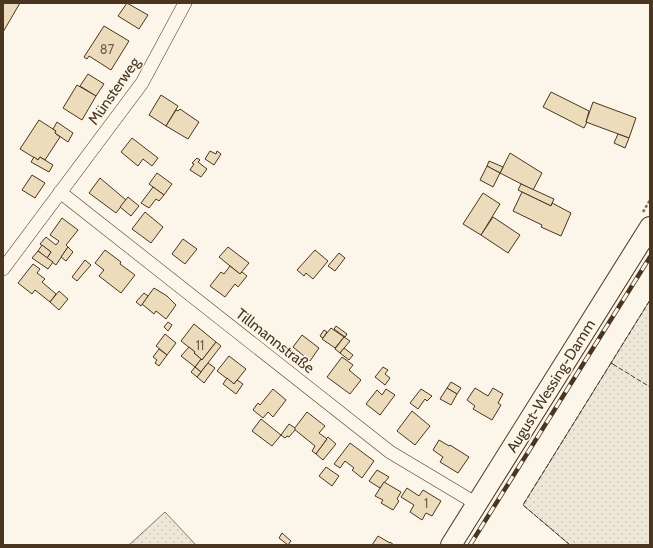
<svg xmlns="http://www.w3.org/2000/svg" width="653" height="548" font-family="Cabin,sans-serif">
	<defs>
		<pattern id="grass-dots" width="8" height="8" patternUnits="userSpaceOnUse"><rect width="8" height="8" fill="#ede6d9"/><path d="M2 2h.1M6 6h.1" fill="none" stroke="#cdc6ba" stroke-width="1.8" stroke-linecap="round"/></pattern>
	</defs>
	<rect width="100%" height="100%" fill="#fbf6e9"/>
	<!-- grass -->
	<g fill="url(#grass-dots)" stroke="#887966">
		<path d="M 650,300 L 650,545 L 570,545 L 523,505 Z"/>
		<path d="M 165,512 L 196,545 L 129,545 Z"/>
	</g>
	<!-- building -->
	<g fill="#ecdcbc" stroke="#4a3520">
		<path d="M 3,3 L 20,3 L 3,32 Z"/>
		<path d="M 127,3 L 148,15 L 139,29 L 118,16 Z"/>
		<path d="M 104,26 L 129,41 L 111,70 L 89,56 L 87,59 L 84,57 Z"/>
		<path d="M 88,74 L 104,84 L 96,96 L 80,86 Z"/>
		<path d="M 77,85 L 96,96 L 82,120 L 63,108 Z"/>
		<path d="M 551,92 L 589,111 L 586,122 L 587,122 L 584,128 L 543,107 Z"/>
		<path d="M 161,95 L 178,106 L 166,126 L 149,115 Z"/>
		<path d="M 593,102 L 636,118 L 629,138 L 586,122 Z"/>
		<path d="M 180,109 L 199,122 L 188,139 L 166,126 L 176,110 L 178,111 Z"/>
		<path d="M 39,120 L 56,131 L 55,133 L 60,137 L 45,160 L 40,157 L 38,160 L 20,149 Z"/>
		<path d="M 57,122 L 73,133 L 68,142 L 55,133 L 56,131 L 53,129 Z"/>
		<path d="M 618,134 L 629,138 L 625,148 L 614,143 Z"/>
		<path d="M 132,138 L 158,158 L 152,166 L 143,159 L 138,166 L 121,152 Z"/>
		<path d="M 210,151 L 216,154 L 217,151 L 221,154 L 214,165 L 205,159 Z"/>
		<path d="M 510,153 L 542,173 L 533,190 L 500,173 Z"/>
		<path d="M 34,157 L 38,160 L 40,157 L 53,165 L 49,172 L 31,162 Z"/>
		<path d="M 197,158 L 200,160 L 198,162 L 207,169 L 201,177 L 190,170 L 194,164 L 192,163 Z"/>
		<path d="M 489,161 L 503,167 L 500,173 L 487,166 Z"/>
		<path d="M 487,166 L 500,173 L 493,187 L 480,180 Z"/>
		<path d="M 157,173 L 172,184 L 164,195 L 149,184 Z"/>
		<path d="M 32,175 L 45,183 L 35,198 L 22,190 Z"/>
		<path d="M 100,178 L 126,200 L 116,213 L 89,193 Z"/>
		<path d="M 521,184 L 554,199 L 551,206 L 518,190 Z"/>
		<path d="M 153,187 L 164,195 L 159,201 L 156,199 L 149,208 L 141,203 Z"/>
		<path d="M 522,192 L 551,206 L 552,203 L 571,213 L 561,236 L 541,227 L 542,225 L 513,211 Z"/>
		<path d="M 483,193 L 500,204 L 481,235 L 463,224 Z"/>
		<path d="M 128,197 L 139,206 L 131,216 L 120,207 Z"/>
		<path d="M 145,212 L 163,227 L 151,243 L 132,229 Z"/>
		<path d="M 493,217 L 520,235 L 508,253 L 481,235 Z"/>
		<path d="M 62,218 L 78,230 L 66,245 L 68,247 L 56,265 L 47,258 L 51,252 L 40,244 L 46,237 L 56,245 L 59,241 L 50,235 Z"/>
		<path d="M 183,239 L 197,249 L 185,264 L 172,254 Z"/>
		<path d="M 42,245 L 51,252 L 47,258 L 38,251 Z"/>
		<path d="M 68,247 L 73,252 L 66,261 L 61,257 Z"/>
		<path d="M 228,247 L 249,263 L 240,274 L 219,257 Z"/>
		<path d="M 105,250 L 121,262 L 120,264 L 135,275 L 121,293 L 99,276 L 104,270 L 95,263 Z"/>
		<path d="M 315,250 L 328,261 L 313,279 L 306,273 L 304,276 L 297,270 Z"/>
		<path d="M 38,251 L 53,262 L 48,269 L 32,258 Z"/>
		<path d="M 339,253 L 345,258 L 335,271 L 328,266 Z"/>
		<path d="M 85,260 L 91,265 L 77,281 L 72,277 Z"/>
		<path d="M 33,264 L 40,269 L 37,273 L 45,279 L 42,282 L 56,294 L 50,302 L 35,290 L 32,294 L 18,283 Z"/>
		<path d="M 230,266 L 240,274 L 242,272 L 247,276 L 238,287 L 235,284 L 225,297 L 210,286 L 221,272 L 224,274 Z"/>
		<path d="M 154,288 L 167,296 L 176,305 L 166,319 L 156,311 L 154,314 L 142,304 Z"/>
		<path d="M 59,291 L 68,299 L 59,310 L 50,302 Z"/>
		<path d="M 144,293 L 148,296 L 141,306 L 136,302 Z"/>
		<path d="M 168,322 L 172,325 L 168,331 L 164,327 Z"/>
		<path d="M 194,324 L 216,342 L 202,360 L 194,353 L 195,352 L 181,341 Z"/>
		<path d="M 336,326 L 347,334 L 345,337 L 334,329 Z"/>
		<path d="M 331,328 L 344,337 L 335,348 L 322,339 Z"/>
		<path d="M 324,330 L 327,332 L 323,338 L 320,336 Z"/>
		<path d="M 165,334 L 176,343 L 167,355 L 156,346 Z"/>
		<path d="M 302,335 L 319,348 L 310,361 L 293,347 Z"/>
		<path d="M 344,337 L 350,341 L 340,353 L 335,349 Z"/>
		<path d="M 216,342 L 221,346 L 201,372 L 195,367 L 201,359 L 202,360 Z"/>
		<path d="M 189,347 L 195,352 L 194,353 L 201,359 L 195,367 L 181,356 Z"/>
		<path d="M 344,348 L 353,355 L 349,360 L 340,353 Z"/>
		<path d="M 159,349 L 167,355 L 159,366 L 155,363 L 157,360 L 153,357 Z"/>
		<path d="M 229,356 L 246,369 L 234,384 L 217,371 Z"/>
		<path d="M 342,357 L 353,365 L 349,370 L 361,380 L 350,394 L 327,377 Z"/>
		<path d="M 208,363 L 215,368 L 204,383 L 197,377 Z"/>
		<path d="M 195,367 L 201,372 L 197,377 L 191,372 Z"/>
		<path d="M 383,367 L 388,370 L 385,374 L 390,378 L 385,385 L 375,377 Z"/>
		<path d="M 227,378 L 234,384 L 237,380 L 243,384 L 236,394 L 223,384 Z"/>
		<path d="M 451,382 L 461,388 L 457,394 L 447,388 Z"/>
		<path d="M 447,388 L 457,394 L 451,405 L 440,399 Z"/>
		<path d="M 475,388 L 488,396 L 493,388 L 503,394 L 498,403 L 501,405 L 492,420 L 473,409 L 475,406 L 467,400 Z"/>
		<path d="M 273,389 L 286,400 L 273,417 L 268,412 L 263,418 L 253,410 L 258,403 L 260,405 Z"/>
		<path d="M 386,389 L 395,395 L 380,415 L 366,404 L 377,390 L 382,395 Z"/>
		<path d="M 421,389 L 432,396 L 427,401 L 425,399 L 418,409 L 410,403 Z"/>
		<path d="M 412,411 L 430,426 L 415,445 L 397,431 Z"/>
		<path d="M 307,412 L 325,426 L 319,433 L 327,439 L 316,454 L 312,451 L 315,446 L 294,429 Z"/>
		<path d="M 261,419 L 281,435 L 272,446 L 252,431 Z"/>
		<path d="M 289,424 L 295,428 L 295,430 L 289,437 L 287,436 L 285,438 L 281,435 Z"/>
		<path d="M 328,437 L 336,444 L 323,460 L 316,454 L 327,439 L 326,439 Z"/>
		<path d="M 439,440 L 449,446 L 450,445 L 469,457 L 458,473 L 440,462 L 443,457 L 433,450 Z"/>
		<path d="M 350,443 L 374,461 L 362,478 L 352,470 L 354,468 L 345,461 L 340,468 L 334,464 Z"/>
		<path d="M 326,467 L 339,476 L 332,486 L 319,476 Z"/>
		<path d="M 377,470 L 389,477 L 380,488 L 369,481 Z"/>
		<path d="M 384,482 L 401,492 L 397,499 L 399,501 L 393,510 L 381,503 L 383,500 L 375,496 Z"/>
		<path d="M 407,488 L 419,496 L 423,490 L 441,501 L 432,516 L 426,513 L 422,520 L 410,512 L 414,505 L 401,497 Z"/>
		<path d="M 282,533 L 291,541 L 288,545 L 279,538 Z"/>
		<path d="M 378,536 L 390,543 L 390,542 L 394,545 L 372,545 Z"/>
	</g>
	<g fill="none" stroke-linecap="round" stroke-linejoin="round">
		<!-- street casing -->
		<g stroke="#4a3520" stroke-width="14">
			<g id="street">
				<path d="M 60,192 L 390,452 L 477,504"/>
				<path d="M 3,269 L 142,83 L 185,3"/>
			</g>
		</g>
		<!-- primary casing -->
		<g stroke="#4a3520" stroke-width="22">
			<path id="primary" d="M 451,545 L 650,227"/>
		</g>
		<!-- path -->
		<path stroke="#7f6f5c" stroke-width="2.5" stroke-dasharray="3 2" stroke-linecap="butt" d="M 643,212 L 650,200"/>
		<!-- street -->
		<use href="#street" stroke="#fbf6e9" stroke-width="13"/>
		<!-- primary -->
		<use href="#primary" stroke="#fbf6e9" stroke-width="20"/>
		<!-- rail casing -->
		<g stroke="#4a3520" stroke-width="4.5">
			<path id="rail" d="M 470,545 L 650,257"/>
		</g>
		<!-- rail -->
		<use href="#rail" stroke="#fbf6e9" stroke-width="3" stroke-dasharray="9" stroke-linecap="butt"/>
		<!-- fence -->
		<g stroke="#4a3520" stroke-width="1" stroke-dasharray="5 2" stroke-linecap="butt">
			<path d="M 613,364 L 611,363 L 650,300"/>
			<path d="M 570,545 L 523,505 L 611,363 L 650,387"/>
		</g>
	</g>
	<g text-anchor="middle" dominant-baseline="central" stroke-width="3" stroke-linejoin="round" paint-order="stroke">
		<!-- number labels -->
		<g font-size="13" fill="#725f47">
			<text x="107" y="49">87</text>
			<text x="200" y="345">11</text>
			<text x="426" y="503">1</text>
		</g>
		<!-- street labels -->
		<g font-size="15" fill="#4a3520" stroke="#fbf6e9">
			<text transform="translate(114 91) rotate(-55)">Münsterweg</text>
			<text transform="translate(275 341) rotate(38)">Tillmannstraße</text>
			<text transform="translate(551 386) rotate(-58)">August-Wessing-Damm</text>
		</g>
	</g>
	<!-- border -->
	<rect width="653" height="548" fill="none" stroke="#4a3520" stroke-width="8"/>
</svg>
